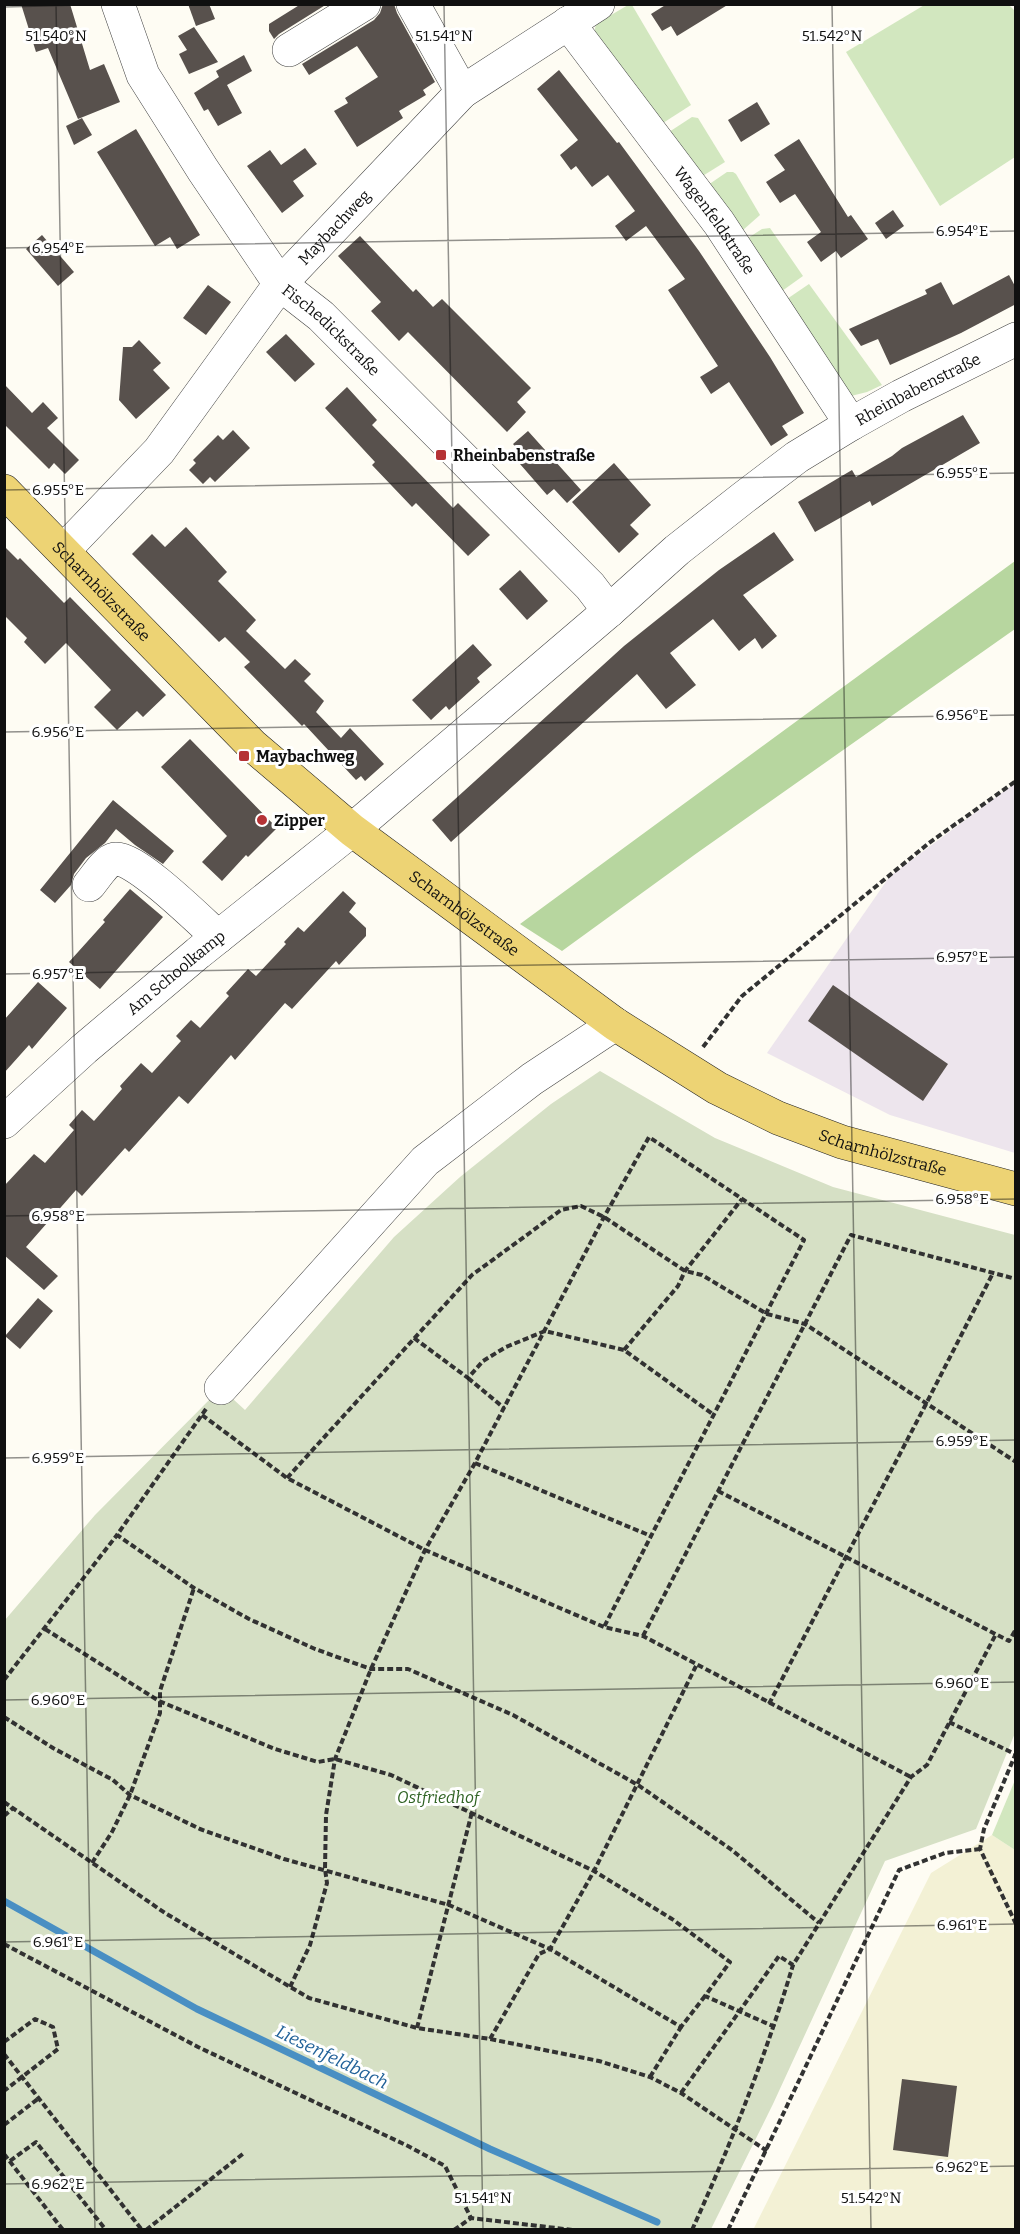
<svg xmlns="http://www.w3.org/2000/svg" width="1020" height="2234" font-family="Bitter,serif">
	<rect width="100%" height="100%" fill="#fefcf3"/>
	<!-- industrial -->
	<path fill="#ede5ed" d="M 1015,783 L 1015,1153 L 890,1115 L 767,1053 L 890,876 Z"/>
	<!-- farmland -->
	<path fill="#f3f1d5" d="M 992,1835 L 1015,1850 L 1015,2229 L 753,2230 L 931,1873 Z"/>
	<!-- green -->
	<g fill="#d2e7bf">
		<path d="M 926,4 L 1009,5 L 1015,11 L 1015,157 L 940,206 L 846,52 Z"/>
		<path d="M 628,5 L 632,5 L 691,105 L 663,123 L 594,33 L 596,24 Z"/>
		<path d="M 692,117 L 698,118 L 725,162 L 701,177 L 669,132 Z"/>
		<path d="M 727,172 L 733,172 L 736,174 L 760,215 L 743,230 L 708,185 Z"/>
		<path d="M 770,228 L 803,276 L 782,291 L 748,238 L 762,229 Z"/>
		<path d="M 809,284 L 882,385 L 867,392 L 851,396 L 787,299 Z"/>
		<path d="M 1015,1780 L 1015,1850 L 992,1835 Z"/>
	</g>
	<!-- forest -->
	<path fill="#b7d69f" d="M 1015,561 L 1015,629 L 697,853 L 562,951 L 520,924 Z"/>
	<!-- cemetery -->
	<path fill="#d6e0c5" d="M 600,1071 L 715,1138 L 833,1187 L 1015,1235 L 1015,1733 L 976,1829 L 885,1861 L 773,2104 L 711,2229 L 5,2230 L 5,1620 L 95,1515 L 221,1388 L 245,1410 L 394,1237 L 460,1177 L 551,1104 Z"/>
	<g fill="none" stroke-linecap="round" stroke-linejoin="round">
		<!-- stream -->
		<path stroke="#498fc3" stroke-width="7" d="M 4,1901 L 197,2009 L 490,2149 L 657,2222"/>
	</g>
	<!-- building -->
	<g fill="#58514d">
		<path d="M 21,4 L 70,4 L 90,70 L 104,64 L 120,102 L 78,119 L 48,48 L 36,52 Z"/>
		<path d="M 188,4 L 209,4 L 215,19 L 196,26 Z"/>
		<path d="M 301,4 L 327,4 L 279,34 L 274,39 L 269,31 L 269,24 Z"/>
		<path d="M 383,4 L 394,4 L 397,13 L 435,82 L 423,90 L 426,95 L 399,111 L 403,118 L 357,147 L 334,111 L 348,103 L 345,98 L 378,77 L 357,46 L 309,75 L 302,64 L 374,20 L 380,13 Z"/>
		<path d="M 667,4 L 729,4 L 677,36 L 671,26 L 662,31 L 651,14 Z"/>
		<path d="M 194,27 L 218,62 L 189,74 L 179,54 L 187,50 L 178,36 Z"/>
		<path d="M 244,55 L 252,71 L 227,85 L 242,113 L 218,126 L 208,109 L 204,111 L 194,93 L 219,77 L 216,71 Z"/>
		<path d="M 559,70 L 617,143 L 619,142 L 699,251 L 770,357 L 804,413 L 782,426 L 788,435 L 771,446 L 729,382 L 711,394 L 700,377 L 718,366 L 668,290 L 685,279 L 666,253 L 646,226 L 626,241 L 615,226 L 635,211 L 608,175 L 592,187 L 576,166 L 571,170 L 560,155 L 578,140 L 537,89 Z"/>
		<path d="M 757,102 L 770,124 L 741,142 L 728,120 Z"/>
		<path d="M 82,118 L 92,135 L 74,145 L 66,126 Z"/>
		<path d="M 136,129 L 200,235 L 177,249 L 170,237 L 155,246 L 97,152 Z"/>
		<path d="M 799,139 L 848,217 L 851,215 L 868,239 L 841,258 L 836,251 L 821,262 L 807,242 L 821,232 L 795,194 L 780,203 L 766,182 L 785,170 L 774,155 Z"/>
		<path d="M 305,148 L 317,164 L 293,181 L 304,196 L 282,213 L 247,166 L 270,150 L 281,165 Z"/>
		<path d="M 893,210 L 904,226 L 886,239 L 875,223 Z"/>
		<path d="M 42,235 L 74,272 L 58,286 L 26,249 Z"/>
		<path d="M 360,236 L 413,292 L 416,289 L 433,307 L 442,299 L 531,388 L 517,402 L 526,412 L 507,432 L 408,332 L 399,341 L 371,311 L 381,302 L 338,256 Z"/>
		<path d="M 1009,275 L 1016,288 L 1016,304 L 961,333 L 890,365 L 878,339 L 861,346 L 849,329 L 927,294 L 925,290 L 941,282 L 953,305 Z"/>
		<path d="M 208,285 L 231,302 L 206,335 L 183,318 Z"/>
		<path d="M 286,334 L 315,364 L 295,382 L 266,352 Z"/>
		<path d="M 139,340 L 161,363 L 153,370 L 170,388 L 136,419 L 119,400 L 123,347 L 132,347 Z"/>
		<path d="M 4,384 L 32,413 L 43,402 L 58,418 L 47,428 L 79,460 L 65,474 L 54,463 L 49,469 L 4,424 Z"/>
		<path d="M 347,387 L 377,420 L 372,425 L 412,466 L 453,508 L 458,503 L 490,535 L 468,556 L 416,503 L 412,507 L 372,465 L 375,462 L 325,408 Z"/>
		<path d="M 963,415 L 980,443 L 872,506 L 870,501 L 815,532 L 798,502 L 852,470 L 856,477 L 892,456 L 902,448 Z"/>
		<path d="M 233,430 L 250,448 L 215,482 L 210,477 L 203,484 L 189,470 L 196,463 L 193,460 L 218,435 L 223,440 Z"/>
		<path d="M 528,431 L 581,490 L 567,503 L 554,489 L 547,495 L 520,464 L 526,459 L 513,444 Z"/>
		<path d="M 614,463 L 651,505 L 630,525 L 639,534 L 619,553 L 572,502 Z"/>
		<path d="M 186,527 L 227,572 L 218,581 L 256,620 L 246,631 L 285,669 L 295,659 L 311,674 L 304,681 L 324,701 L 316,712 L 341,738 L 350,728 L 384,764 L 365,781 L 361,776 L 356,780 L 304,724 L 302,726 L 244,667 L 250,662 L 225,637 L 219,642 L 132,554 L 152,534 L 165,547 Z"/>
		<path d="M 774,532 L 794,560 L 743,595 L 777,636 L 762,649 L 755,638 L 739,651 L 713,619 L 670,653 L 696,685 L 666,709 L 637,674 L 451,842 L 432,820 L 624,646 L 719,570 Z"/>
		<path d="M 4,546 L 18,560 L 20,558 L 64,603 L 70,597 L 166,695 L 143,717 L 137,711 L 117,730 L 94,707 L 111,690 L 66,643 L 45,664 L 24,642 L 27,638 L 4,615 Z"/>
		<path d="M 520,570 L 548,601 L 527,620 L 499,589 Z"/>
		<path d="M 473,644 L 492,665 L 477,678 L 480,682 L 449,710 L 446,706 L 431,720 L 412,700 Z"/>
		<path d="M 190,739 L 277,828 L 248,857 L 246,855 L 222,881 L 202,862 L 227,836 L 161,767 Z"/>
		<path d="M 113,800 L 174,851 L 163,864 L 135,845 L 116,829 L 105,843 L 86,858 L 74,874 L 71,885 L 55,903 L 40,890 Z"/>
		<path d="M 130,889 L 163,917 L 100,989 L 69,962 L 105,922 L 103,920 Z"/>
		<path d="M 343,891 L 356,903 L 349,912 L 366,928 L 366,936 L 339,965 L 336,961 L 292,1009 L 285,1003 L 235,1060 L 231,1055 L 188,1104 L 179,1096 L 129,1152 L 125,1148 L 82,1196 L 76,1190 L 26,1247 L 58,1276 L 44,1290 L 4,1255 L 4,1186 L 34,1154 L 45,1163 L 74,1130 L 69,1125 L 82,1110 L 94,1121 L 122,1089 L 120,1086 L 141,1063 L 152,1073 L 181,1041 L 176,1036 L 191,1020 L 200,1028 L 229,996 L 226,993 L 248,969 L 256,976 L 286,944 L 284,942 L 298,927 L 304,932 Z"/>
		<path d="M 38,982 L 67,1008 L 32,1049 L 29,1045 L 4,1073 L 4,1020 Z"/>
		<path d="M 833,985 L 948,1064 L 923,1101 L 808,1021 Z"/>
		<path d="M 38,1298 L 53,1311 L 20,1349 L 5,1336 Z"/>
		<path d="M 902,2079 L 957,2086 L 948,2157 L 893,2150 Z"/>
	</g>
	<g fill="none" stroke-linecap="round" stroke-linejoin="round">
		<!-- minor casing -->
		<g stroke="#434343" stroke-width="34">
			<g id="minor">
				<path id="s1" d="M 118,4 L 143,75 L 203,170 L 280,284 L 321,316 L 590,586 L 609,611"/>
				<path d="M 413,4 L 462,92"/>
				<path id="s2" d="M 568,23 L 719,223 L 851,424"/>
				<path d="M 289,50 L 364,4"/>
				<path id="s3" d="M 64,550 L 159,451 L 280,284 L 462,92 L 598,4"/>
				<path d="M 89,885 C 96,877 105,861 115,859 C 135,856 201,922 218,937"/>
				<path id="s4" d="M 4,1122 L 84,1049 L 198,953 L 352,830 L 609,611 L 677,550 L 743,498 L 797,457 L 851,424 L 901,396 L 1016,339"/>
				<path d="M 221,1388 L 425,1161 L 532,1079 L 615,1024"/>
			</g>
		</g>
		<!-- major casing -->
		<g stroke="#212121" stroke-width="34">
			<g id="major">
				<path id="s5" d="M 4,491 L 252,745 L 352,830 L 615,1024 L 717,1088 L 778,1118 L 842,1142 L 1016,1189"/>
			</g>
		</g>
		<!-- path -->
		<g stroke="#323232" stroke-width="4" stroke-dasharray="6 3" stroke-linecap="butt">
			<path d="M 703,1047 L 742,996 L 929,843 L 1016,781"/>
			<path d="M 414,1338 L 468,1378 L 483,1361 L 506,1347 L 545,1331 L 624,1350 L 714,1415"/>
			<path d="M 624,1350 L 678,1286 L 685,1271 L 742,1199"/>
			<path d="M 468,1378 L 504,1408"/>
			<path d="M 206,1409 L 117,1535 L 194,1588 L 249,1619 L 315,1649 L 371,1669 L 408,1669 L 513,1715 L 638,1785 L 732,1850 L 819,1923"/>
			<path d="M 202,1415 L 287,1478 L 425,1550 L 604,1627 L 643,1636 L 911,1777"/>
			<path d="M 475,1463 L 651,1536"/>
			<path d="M 287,1478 L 472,1275 L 561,1210 L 581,1206 L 604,1217 L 685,1271 L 702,1275 L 767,1314 L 805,1324 L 1016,1462"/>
			<path d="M 718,1491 L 1009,1641 L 1016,1629"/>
			<path d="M 45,1629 L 159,1701 L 275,1749 L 318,1762 L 335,1759 L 391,1775 L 594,1871 L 672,1919 L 730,1962 L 705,1996 L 775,2027"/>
			<path d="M 643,1636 L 851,1235 L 1016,1279"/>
			<path d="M 4,1680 L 117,1535"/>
			<path d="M 769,1704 L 926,1404 L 993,1273"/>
			<path d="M 4,1717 L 53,1748 L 113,1780 L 130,1795 L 200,1829 L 284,1859 L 449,1905 L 550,1949 L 681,2027 L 705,1996"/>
			<path d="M 949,1722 L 1015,1754"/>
			<path d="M 1016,1753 L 984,1829 L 980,1849 L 1016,1924"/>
			<path d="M 4,1802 L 165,1913 L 309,1998 L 417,2028 L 490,2039 L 599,2061 L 650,2077 L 681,2093 L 767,2151"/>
			<path d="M 4,1816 L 13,1808"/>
			<path d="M 92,1863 L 112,1832 L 130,1795 L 160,1713 L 160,1691 L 194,1588"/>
			<path d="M 4,1944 L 198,2047 L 408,2146 L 445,2166 L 471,2218"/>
			<path d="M 290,1987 L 310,1945 L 327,1883 L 325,1869 L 326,1815 L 335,1759 L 371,1669 L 425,1550 L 475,1463 L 604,1217 L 649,1137 L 804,1240 L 604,1627"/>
			<path d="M 417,2028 L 472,1812"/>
			<path d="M 490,2039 L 539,1954 L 550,1949 L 594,1871 L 696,1666"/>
			<path d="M 4,2042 L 35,2019 L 53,2027 L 58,2049 L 4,2091"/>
			<path d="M 4,2054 L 142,2230"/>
			<path d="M 650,2077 L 681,2027"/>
			<path d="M 681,2093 L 779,1956 L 793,1965 L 911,1777 L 927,1765 L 996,1634"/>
			<path d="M 4,2125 L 39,2098"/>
			<path d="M 4,2154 L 63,2230"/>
			<path d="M 10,2161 L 36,2142 L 106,2230"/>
			<path d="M 146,2230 L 244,2153"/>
			<path d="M 454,2230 L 471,2218 L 573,2230"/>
			<path d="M 692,2230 C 731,2144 766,2055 793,1965"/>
			<path d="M 728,2230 L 899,1870 L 945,1853 L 980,1849"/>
		</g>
		<!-- minor -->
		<use href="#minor" stroke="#fff" stroke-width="33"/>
		<!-- major -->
		<use href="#major" stroke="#edd374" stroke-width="33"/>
	</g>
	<!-- ticks -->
	<path fill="none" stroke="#101010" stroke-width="1.5" stroke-opacity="0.45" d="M 56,4 L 95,2230M 444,4 L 483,2230M 832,4 L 871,2230M 4,7 L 120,4M 4,248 L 1016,231M 4,490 L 1016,473M 4,732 L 1016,715M 4,974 L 1016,957M 4,1216 L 1016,1199M 4,1458 L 1016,1440M 4,1700 L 1016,1682M 4,1942 L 1016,1924M 4,2184 L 1016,2166"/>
	<!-- markers -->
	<g fill="#b53235" stroke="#fff" stroke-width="2">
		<rect x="435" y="449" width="12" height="12" rx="3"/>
		<rect x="238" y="750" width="12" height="12" rx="3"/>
		<circle cx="262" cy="820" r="6"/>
	</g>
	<g text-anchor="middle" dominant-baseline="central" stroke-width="6" stroke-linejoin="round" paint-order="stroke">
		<!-- street labels -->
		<g font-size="16" fill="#101010" stroke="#fff">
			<text stroke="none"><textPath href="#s2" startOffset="246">Wagenfeldstraße</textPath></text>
			<text stroke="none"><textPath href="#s3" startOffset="422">Maybachweg</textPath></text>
			<text stroke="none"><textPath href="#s1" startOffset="394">Fischedickstraße</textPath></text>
			<text stroke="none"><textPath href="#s4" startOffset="1174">Rheinbabenstraße</textPath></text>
			<text stroke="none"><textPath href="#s5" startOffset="140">Scharnhölzstraße</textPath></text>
			<text stroke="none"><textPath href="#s5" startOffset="626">Scharnhölzstraße</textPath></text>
			<text stroke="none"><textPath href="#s4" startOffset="228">Am Schoolkamp</textPath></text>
			<text stroke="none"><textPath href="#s5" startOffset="1112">Scharnhölzstraße</textPath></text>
		</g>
		<!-- poi labels -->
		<g font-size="16" font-weight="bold" fill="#101010" stroke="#fff" text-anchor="start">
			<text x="453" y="455">Rheinbabenstraße</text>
			<text x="256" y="756">Maybachweg</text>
			<text x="274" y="820">Zipper</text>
		</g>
		<!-- park labels -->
		<g font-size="16" font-style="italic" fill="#306324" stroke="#fff">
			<text x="438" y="1797">Ostfriedhof</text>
		</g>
		<!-- water labels -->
		<g font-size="18" font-style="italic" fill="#226299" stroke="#fff">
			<text transform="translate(332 2057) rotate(26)">Liesenfeldbach</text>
		</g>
	</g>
	<g font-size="15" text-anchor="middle" fill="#101010" stroke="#fff" stroke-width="6" stroke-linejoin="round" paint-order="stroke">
		<text x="56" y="41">51.540°N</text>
		<text x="444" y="41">51.541°N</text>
		<text x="832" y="41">51.542°N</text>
		<text x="962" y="236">6.954°E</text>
		<text x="58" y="253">6.954°E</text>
		<text x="962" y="478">6.955°E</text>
		<text x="58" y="495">6.955°E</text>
		<text x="962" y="720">6.956°E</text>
		<text x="58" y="737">6.956°E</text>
		<text x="962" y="962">6.957°E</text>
		<text x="58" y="979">6.957°E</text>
		<text x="962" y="1204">6.958°E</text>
		<text x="58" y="1221">6.958°E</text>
		<text x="962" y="1446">6.959°E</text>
		<text x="58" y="1463">6.959°E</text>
		<text x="962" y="1688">6.960°E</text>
		<text x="58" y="1705">6.960°E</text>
		<text x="962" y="1930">6.961°E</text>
		<text x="58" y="1947">6.961°E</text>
		<text x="962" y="2172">6.962°E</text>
		<text x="58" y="2189">6.962°E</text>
		<text x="483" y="2203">51.541°N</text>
		<text x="871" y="2203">51.542°N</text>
	</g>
	<!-- border -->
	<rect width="1020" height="2234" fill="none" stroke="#101010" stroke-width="12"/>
</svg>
